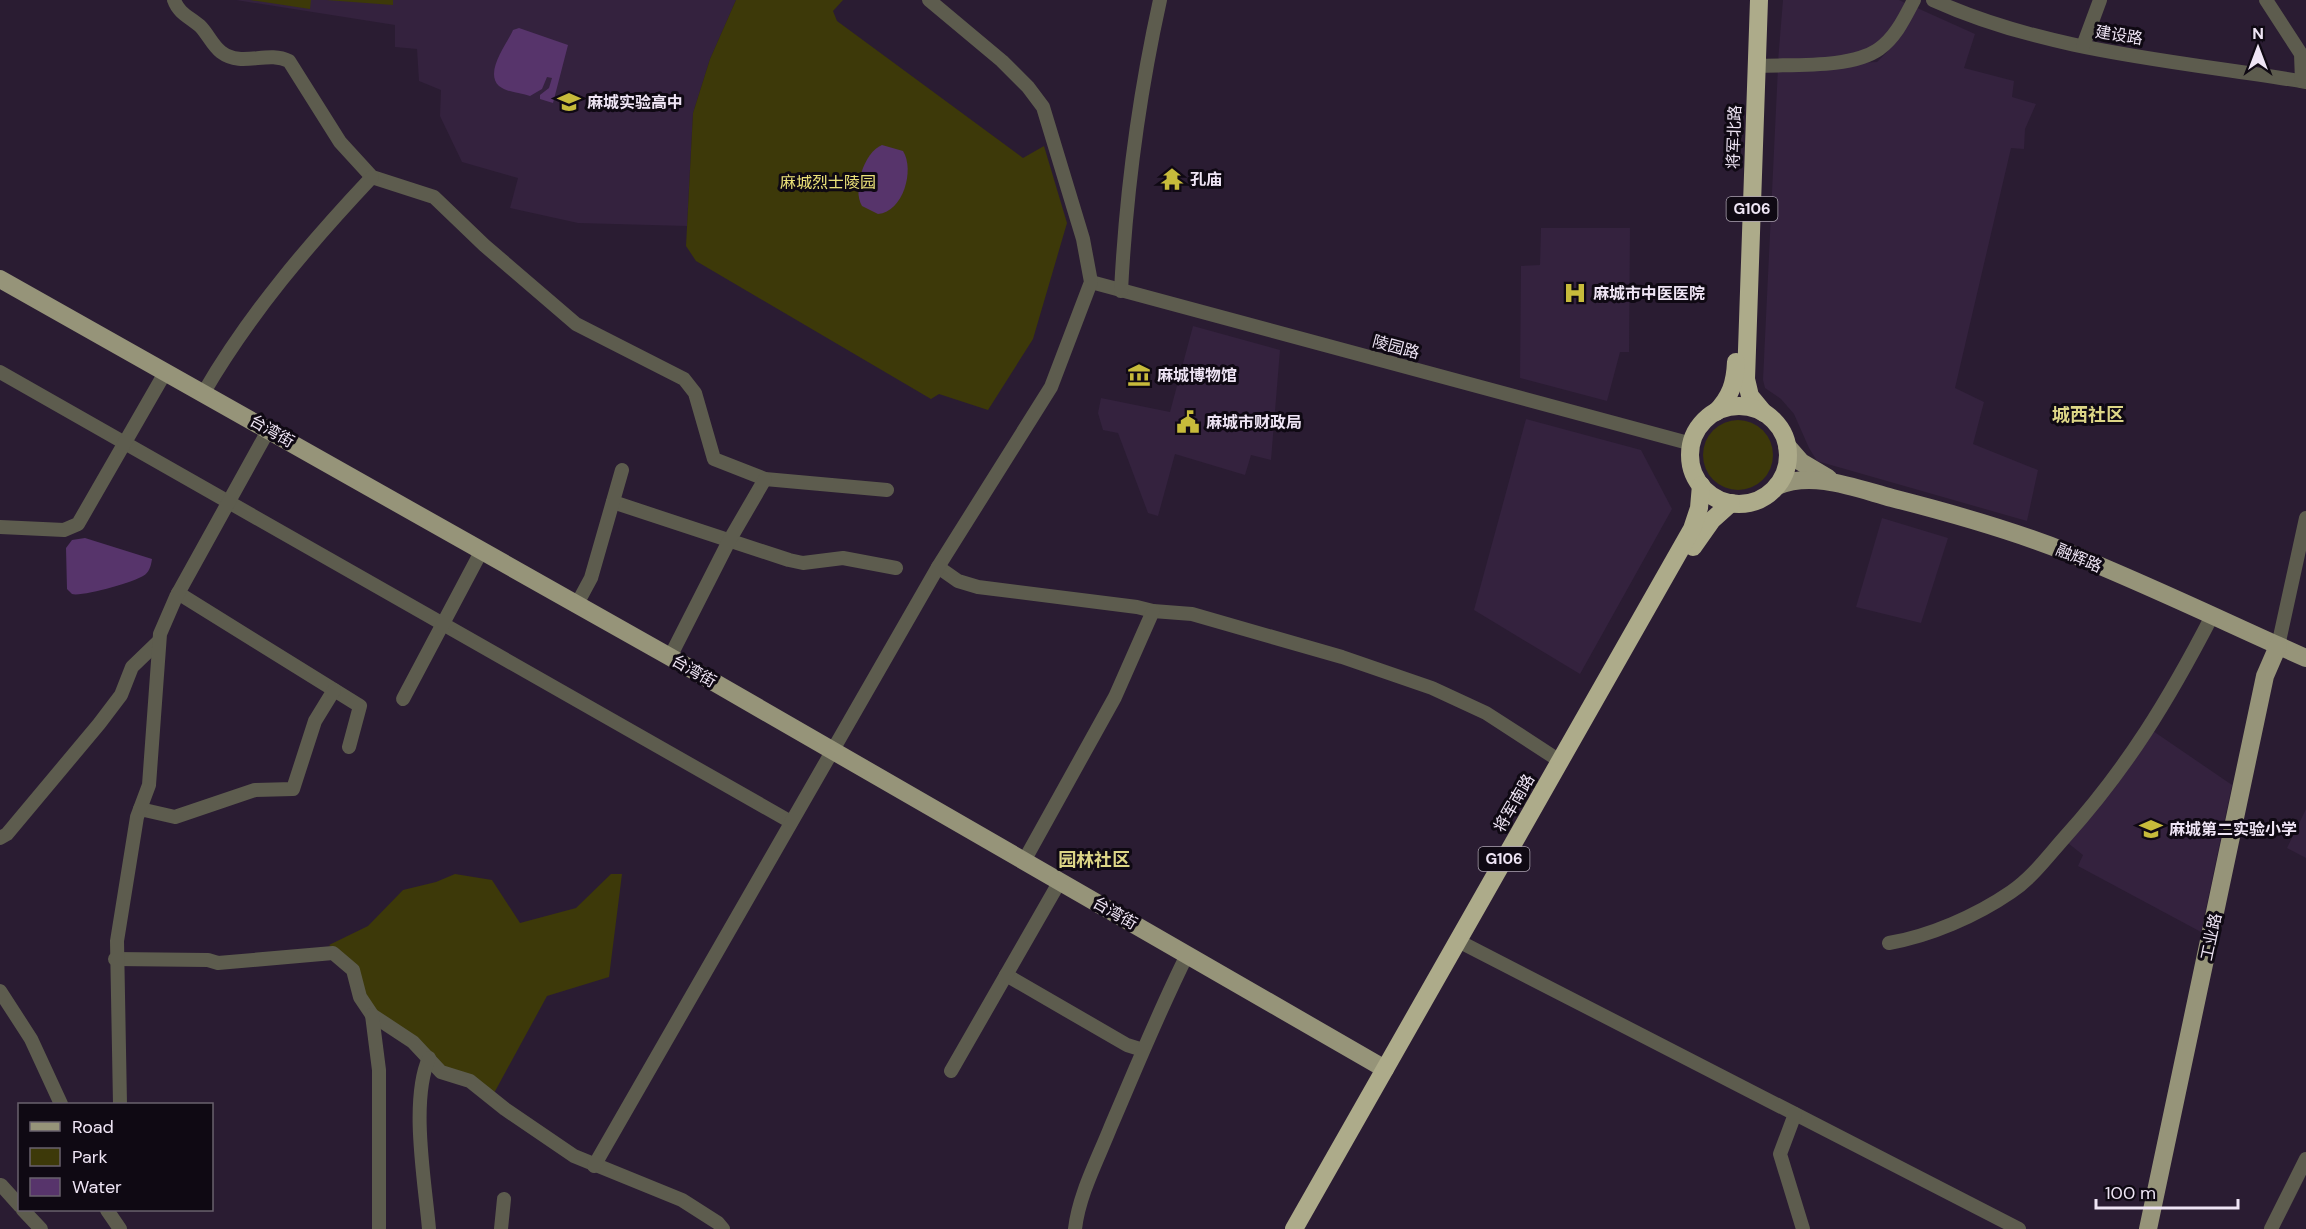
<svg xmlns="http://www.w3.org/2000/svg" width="2306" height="1229" font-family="'DM Sans','Noto Sans SC',sans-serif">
	<rect width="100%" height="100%" fill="#2a1c32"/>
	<!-- built -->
	<g fill="#34223e">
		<path d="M 236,0 L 736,0 L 710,59 L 693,113 L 687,226 L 578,223 L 510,208 L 518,178 L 462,162 L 440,116 L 441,90 L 419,81 L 417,49 L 395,47 L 395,25 Z"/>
		<path d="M 1783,0 L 1899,0 L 1907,4 L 1897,26 L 1870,48 L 1840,57 L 1778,61 Z"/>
		<path d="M 1915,7 L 1975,34 L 1964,68 L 2014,81 L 2012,97 L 2036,104 L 2025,129 L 2024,149 L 2011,148 L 1955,388 L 1984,402 L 1973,444 L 2038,470 L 2027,521 L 1817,461 L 1809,448 L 1794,414 L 1781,399 L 1765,388 L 1763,380 L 1778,67 L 1877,62 L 1887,52 Z"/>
		<path d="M 1541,228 L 1630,228 L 1629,352 L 1620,352 L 1607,401 L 1520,378 L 1521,266 L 1540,265 Z"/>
		<path d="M 1193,326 L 1280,350 L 1271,460 L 1251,455 L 1245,475 L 1175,454 L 1158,516 L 1148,513 L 1118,433 L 1103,430 L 1098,413 L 1101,398 L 1170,412 Z"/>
		<path d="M 1526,419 L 1641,450 L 1672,509 L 1580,674 L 1474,610 Z"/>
		<path d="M 1882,518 L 1948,538 L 1921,623 L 1856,607 Z"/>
		<path d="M 2153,731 L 2232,785 L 2201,932 L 2078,866 L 2083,855 L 2068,843 L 2117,785 Z"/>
		<path d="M 2306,809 L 2306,858 L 2287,848 Z"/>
	</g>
	<!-- green -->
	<g fill="#3d3909">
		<path d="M 250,0 L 311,0 L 310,9 Z"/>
		<path d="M 326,0 L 393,0 L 393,5 Z"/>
		<path d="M 736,0 L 843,0 L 833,11 L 837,21 L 1023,158 L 1044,146 L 1067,223 L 1033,339 L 988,410 L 939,394 L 931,399 L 696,261 L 686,246 L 693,113 L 710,59 Z"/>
		<circle cx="1738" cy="455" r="35"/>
		<path d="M 455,874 L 492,880 L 520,923 L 576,908 L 611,874 L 622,874 L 609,977 L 547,996 L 493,1095 L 445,1071 L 365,1003 L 353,963 L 329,945 L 368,926 L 403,890 L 436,882 Z"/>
	</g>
	<!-- water -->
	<g fill="#57346b">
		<path d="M 519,28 L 568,45 L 553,103 L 540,99 L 540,95 L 549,88 L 552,78 L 547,77 L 542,89 L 530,96 C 521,93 506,92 499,86 C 484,72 507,44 513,30 Z"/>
		<path d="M 882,145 L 903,151 C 915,170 903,212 878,214 L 862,206 C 852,190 864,152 882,145 Z"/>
		<path d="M 85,538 L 152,559 C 151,566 149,573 143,576 C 134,582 82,597 72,594 L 67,589 L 66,548 L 72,540 Z"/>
	</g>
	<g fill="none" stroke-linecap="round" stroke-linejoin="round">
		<!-- minor -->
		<g stroke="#5d5c4e" stroke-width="14">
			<path d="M 174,0 C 179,14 190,17 200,26 C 208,34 212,45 221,52 C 242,68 267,50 289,61 L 340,142 L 372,177 L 434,197 L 484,245 L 576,324 L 684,379 L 695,393 L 714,459 L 765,479 L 887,490"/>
			<path d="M 1933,0 C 2050,53 2181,61 2306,82"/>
			<path d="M 2266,0 L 2301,54 L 2302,81"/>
			<path d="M 2083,46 L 2100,0"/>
			<path d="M 1756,66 C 1791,64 1851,69 1879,49 C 1896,37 1905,17 1914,0"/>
			<path d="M 1091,282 L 1692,444"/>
			<path d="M 1121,291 C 1126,193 1139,95 1160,0"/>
			<path d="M 0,372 L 791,822"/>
			<path d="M 204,392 C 250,313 309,244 372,177"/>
			<path d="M 613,502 L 789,560 L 803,563 L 843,558 L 896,568"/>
			<path d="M 0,527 L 64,530 L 78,524 L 166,371"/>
			<path d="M 938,567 L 958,581 L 978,587 L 1137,607 L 1153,611 L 1192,614 L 1342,657 L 1432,688 L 1486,713 L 1560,761"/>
			<path d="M 178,593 L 360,706 L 349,747"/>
			<path d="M 577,604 L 591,578 L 622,470"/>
			<path d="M 2278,646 L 2306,518"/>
			<path d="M 670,657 L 729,541 L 765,479"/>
			<path d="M 403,699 L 482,550"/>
			<path d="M 140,809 L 175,817 L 255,790 L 293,789 L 315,721 L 334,690"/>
			<path d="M 0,838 L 7,834 L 99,724 L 121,695 L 132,667 L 159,641"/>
			<path d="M 1024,861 L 1115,697 L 1153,611"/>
			<path d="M 1889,943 C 1930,936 1976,916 2011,892 C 2032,878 2048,856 2065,837 C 2128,767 2169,699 2212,616"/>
			<path d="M 1466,945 L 2019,1229"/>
			<path d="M 115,959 L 208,960 L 218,963 L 333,953 L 353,970 L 360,997 L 372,1015 L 413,1042 L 441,1072 L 470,1081 L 505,1109 L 574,1156 L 682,1200 L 718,1223 L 723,1229"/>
			<path d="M 1006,975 L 1127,1045 L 1143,1050"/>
			<path d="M 0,991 L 31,1039 L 61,1104"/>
			<path d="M 372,1015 L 379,1070 L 379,1229"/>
			<path d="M 951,1071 L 1060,881"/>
			<path d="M 120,1104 L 117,941 L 137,817 L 149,785 L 160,634 L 176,597 L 269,429"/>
			<path d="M 1795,1114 L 1780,1154 L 1803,1229"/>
			<path d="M 594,1166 L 938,567 L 1051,387 L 1091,282 L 1083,239 L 1043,107 L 1028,87 L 1002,61 L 929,0"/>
			<path d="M 1,1185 L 20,1206"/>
			<path d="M 23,1210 L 41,1229"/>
			<path d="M 107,1210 L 120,1229"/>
			<path d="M 429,1229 C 425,1182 410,1101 429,1058"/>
			<path d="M 501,1229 L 504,1199"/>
			<path d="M 1075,1229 C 1079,1194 1098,1159 1111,1126 C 1136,1068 1159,1011 1187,955"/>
			<path d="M 2271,1229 L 2306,1159"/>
		</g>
		<!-- major -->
		<g stroke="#969479" stroke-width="18">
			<path d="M 0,279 L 679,662 L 1385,1069"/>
			<path d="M 1787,446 L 1801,462 L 1828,478"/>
			<path d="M 1777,486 C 1813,471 1855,488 1892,498 C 1951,513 2012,530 2069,553 C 2149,585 2227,623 2306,658"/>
			<path d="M 2148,1229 L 2265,676 L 2278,646"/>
		</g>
		<!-- highway -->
		<g stroke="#adab8a" stroke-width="18">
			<path d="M 1759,0 L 1746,379 L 1750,396 L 1764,413"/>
			<circle cx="1739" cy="455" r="49"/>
			<path d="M 1716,412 C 1731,396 1735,383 1736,362"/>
			<path d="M 1693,547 L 1712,520 L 1731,503"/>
			<path d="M 1294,1229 L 1692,529 L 1699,508 L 1701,485"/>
		</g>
	</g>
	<!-- icons -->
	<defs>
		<g id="school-bare" transform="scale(1.8)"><path d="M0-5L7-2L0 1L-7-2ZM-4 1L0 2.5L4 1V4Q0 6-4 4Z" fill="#c7bb3b" stroke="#0f0913" stroke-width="2.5" paint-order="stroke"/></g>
		<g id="temple-bare" transform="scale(1.8)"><path d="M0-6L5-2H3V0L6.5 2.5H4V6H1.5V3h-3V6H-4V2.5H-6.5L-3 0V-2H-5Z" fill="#c7bb3b" stroke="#0f0913" stroke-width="2.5" paint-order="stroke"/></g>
		<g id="hospital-bare" transform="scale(1.8)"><path d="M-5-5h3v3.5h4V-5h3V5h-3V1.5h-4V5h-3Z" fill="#c7bb3b" stroke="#0f0913" stroke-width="2.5" paint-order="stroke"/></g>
		<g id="museum-bare" transform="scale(1.8)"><path d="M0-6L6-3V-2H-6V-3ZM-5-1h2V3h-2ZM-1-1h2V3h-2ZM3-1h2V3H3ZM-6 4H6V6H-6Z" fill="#c7bb3b" stroke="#0f0913" stroke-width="2.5" paint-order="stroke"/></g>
		<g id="civic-bare" transform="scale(1.8)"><path d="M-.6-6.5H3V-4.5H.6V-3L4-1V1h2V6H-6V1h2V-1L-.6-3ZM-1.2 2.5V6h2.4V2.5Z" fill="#c7bb3b" stroke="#0f0913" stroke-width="2.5" paint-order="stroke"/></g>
	</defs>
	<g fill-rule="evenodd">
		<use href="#school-bare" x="569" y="102"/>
		<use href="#temple-bare" x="1172" y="179"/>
		<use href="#hospital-bare" x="1575" y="293"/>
		<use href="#museum-bare" x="1139" y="375"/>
		<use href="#civic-bare" x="1188" y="422"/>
		<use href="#school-bare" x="2151" y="829"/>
	</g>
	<g text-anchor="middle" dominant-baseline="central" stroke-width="6" stroke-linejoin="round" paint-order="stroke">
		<!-- shield labels -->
		<g fill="#0f0913" stroke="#aca3b1" stroke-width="1.5">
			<rect x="1726.5" y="197" width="51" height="24" rx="4.5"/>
			<rect x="1478.5" y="847" width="51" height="24" rx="4.5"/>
		</g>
		<g font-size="15" font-weight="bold" fill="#efe5f5">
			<text x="1752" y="209">G106</text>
			<text x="1504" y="859">G106</text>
		</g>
		<!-- street labels -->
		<g font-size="16" fill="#efe5f5" stroke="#0f0913">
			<text transform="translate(2119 35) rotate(9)">建设路</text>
			<text transform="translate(1734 137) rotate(-88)">将军北路</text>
			<text transform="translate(1396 347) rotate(15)">陵园路</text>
			<text transform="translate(272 431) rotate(30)">台湾街</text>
			<text transform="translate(2079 558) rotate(23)">融辉路</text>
			<text transform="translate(694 671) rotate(30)">台湾街</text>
			<text transform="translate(1514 803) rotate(-60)">将军南路</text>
			<text transform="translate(1115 913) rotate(30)">台湾街</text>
			<text transform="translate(2211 937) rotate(-78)">工业路</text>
		</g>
		<!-- poi labels -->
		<g font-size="16" font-weight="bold" fill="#efe5f5" stroke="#0f0913" text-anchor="start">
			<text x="587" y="102">麻城实验高中</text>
			<text x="1190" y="179">孔庙</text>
			<text x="1593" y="293">麻城市中医医院</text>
			<text x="1157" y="375">麻城博物馆</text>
			<text x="1206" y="422">麻城市财政局</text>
			<text x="2169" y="829">麻城第二实验小学</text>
		</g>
		<!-- park labels -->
		<g font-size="16" fill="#ece279" stroke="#0f0913">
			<text x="828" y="182">麻城烈士陵园</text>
		</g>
		<!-- neighbourhood labels -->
		<g font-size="18" font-weight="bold" fill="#ddd687" stroke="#0f0913">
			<text x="2088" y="415">城西社区</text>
			<text x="1094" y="860">园林社区</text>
		</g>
	</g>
	<!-- legend -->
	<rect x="18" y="1103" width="195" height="108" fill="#0f0913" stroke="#69616d" stroke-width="1.5"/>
	<rect x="30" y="1122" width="30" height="9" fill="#969479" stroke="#69616d" stroke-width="1.5"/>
	<text x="72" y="1133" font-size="18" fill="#efe5f5">Road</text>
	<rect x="30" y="1148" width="30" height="18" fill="#3d3909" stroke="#69616d" stroke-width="1.5"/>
	<text x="72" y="1163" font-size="18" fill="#efe5f5">Park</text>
	<rect x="30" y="1178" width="30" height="18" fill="#57346b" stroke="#69616d" stroke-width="1.5"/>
	<text x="72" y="1193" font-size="18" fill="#efe5f5">Water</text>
	<!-- north arrow -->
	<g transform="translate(2258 48)" stroke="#0f0913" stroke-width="4.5" paint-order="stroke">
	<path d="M0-4.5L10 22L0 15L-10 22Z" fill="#efe5f5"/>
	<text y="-9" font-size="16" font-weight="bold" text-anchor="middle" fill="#efe5f5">N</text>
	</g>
	<!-- scale -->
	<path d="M2096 1199v9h142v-9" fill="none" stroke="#efe5f5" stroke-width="3"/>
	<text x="2105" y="1199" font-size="18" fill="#efe5f5" stroke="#0f0913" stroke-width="4.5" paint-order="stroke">100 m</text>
</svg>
